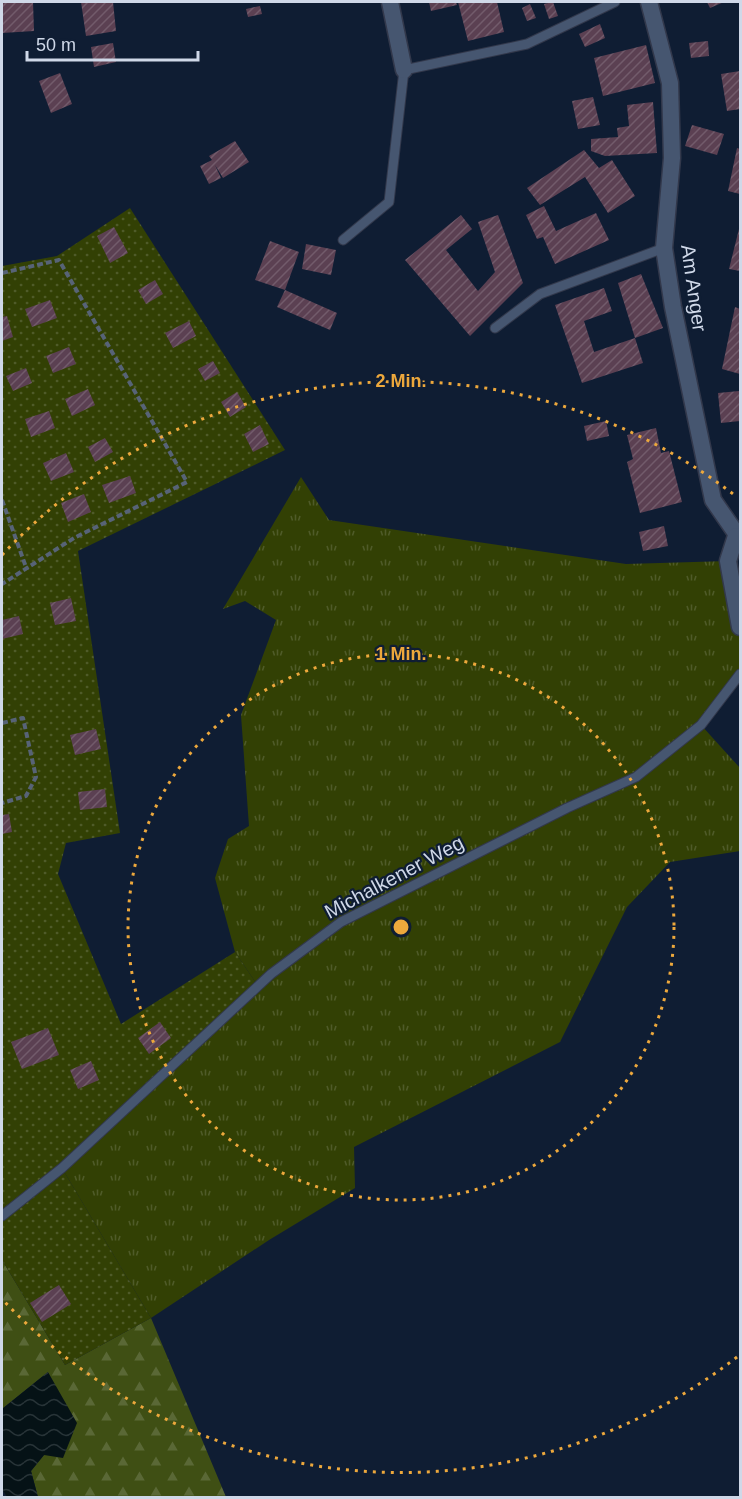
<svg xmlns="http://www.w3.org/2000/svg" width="742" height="1499" font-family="Arial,sans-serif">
	<defs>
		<pattern id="grass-tufts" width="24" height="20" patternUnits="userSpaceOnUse" patternTransform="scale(1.5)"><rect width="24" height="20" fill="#324004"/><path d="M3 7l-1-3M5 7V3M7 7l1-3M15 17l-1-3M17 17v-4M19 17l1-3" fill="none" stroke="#4f5b29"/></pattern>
		<pattern id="forest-firs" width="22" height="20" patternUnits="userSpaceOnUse" patternTransform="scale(1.5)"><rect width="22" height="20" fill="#3f4f14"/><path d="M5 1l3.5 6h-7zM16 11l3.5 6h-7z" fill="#5a6836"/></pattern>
		<pattern id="garden-dots" width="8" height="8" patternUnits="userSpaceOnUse" patternTransform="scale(1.5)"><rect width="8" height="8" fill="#324004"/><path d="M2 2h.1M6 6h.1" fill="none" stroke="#4f5b29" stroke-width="1.8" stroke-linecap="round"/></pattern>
		<pattern id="water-waves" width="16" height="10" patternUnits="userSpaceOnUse" patternTransform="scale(1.5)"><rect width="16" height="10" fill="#051216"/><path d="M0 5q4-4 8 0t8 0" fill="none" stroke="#283438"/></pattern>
		<pattern id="building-hatch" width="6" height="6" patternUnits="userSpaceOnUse" patternTransform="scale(1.5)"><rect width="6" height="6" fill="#5b4052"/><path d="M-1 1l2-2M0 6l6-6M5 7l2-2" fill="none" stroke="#725b6b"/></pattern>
	</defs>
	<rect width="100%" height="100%" fill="#0f1d33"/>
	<!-- grass -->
	<path fill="url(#grass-tufts)" d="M 301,477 L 329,520 L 626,564 L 728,561 L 740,627 L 740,674 L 701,725 L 740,768 L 740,851 L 670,862 L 627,907 L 560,1042 L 354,1147 L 355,1188 L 269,1240 L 151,1318 L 62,1168 L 258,986 L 235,952 L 215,878 L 228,839 L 249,826 L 241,715 L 276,620 L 245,601 L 223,609 Z"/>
	<!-- forest -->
	<path fill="url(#forest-firs)" d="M 2,1260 L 65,1365 L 151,1318 L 226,1497 L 38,1497 L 31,1471 L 44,1455 L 48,1372 L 2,1409 Z"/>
	<!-- garden -->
	<path fill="url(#garden-dots)" d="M 130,208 L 285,450 L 78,551 L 120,833 L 66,843 L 58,874 L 121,1024 L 235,952 L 258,986 L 62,1168 L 151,1318 L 65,1365 L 2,1260 L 2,266 L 57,256 Z"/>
	<!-- water -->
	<path fill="url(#water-waves)" d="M 48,1372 L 77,1423 L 63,1458 L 44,1455 L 31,1471 L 38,1497 L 7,1497 L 2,1489 L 2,1409 Z"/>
	<!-- building -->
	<g fill="url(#building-hatch)">
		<path d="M 2,2 L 33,2 L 34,31 L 2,33 Z"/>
		<path d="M 81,2 L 113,2 L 116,31 L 86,36 Z"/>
		<path d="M 429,2 L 456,2 L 457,5 L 431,11 Z"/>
		<path d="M 458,2 L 497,2 L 504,32 L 468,41 Z"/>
		<path d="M 553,2 L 558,16 L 549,19 L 544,4 Z"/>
		<path d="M 707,2 L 724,2 L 710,8 Z"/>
		<path d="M 530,4 L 536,18 L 527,21 L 522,8 Z"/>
		<path d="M 260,6 L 262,14 L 248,17 L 246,9 Z"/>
		<path d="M 600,24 L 605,38 L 585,47 L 579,34 Z"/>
		<path d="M 708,41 L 709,56 L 691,58 L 689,43 Z"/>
		<path d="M 113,43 L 116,62 L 94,67 L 91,47 Z"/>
		<path d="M 646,45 L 655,83 L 603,96 L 594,58 Z"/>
		<path d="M 740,71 L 740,109 L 727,111 L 721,74 Z"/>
		<path d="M 60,73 L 72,104 L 51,113 L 39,81 Z"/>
		<path d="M 593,97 L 600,125 L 578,129 L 572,101 Z"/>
		<path d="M 653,102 L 657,153 L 605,156 L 591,151 L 591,139 L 618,137 L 617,128 L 629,126 L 627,105 Z"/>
		<path d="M 692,125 L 724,134 L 717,155 L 685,146 Z"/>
		<path d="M 235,141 L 249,162 L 223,178 L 215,165 L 221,178 L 209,184 L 200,166 L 212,160 L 209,156 Z"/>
		<path d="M 737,148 L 740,149 L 740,194 L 728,191 Z"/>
		<path d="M 584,150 L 599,168 L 612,160 L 635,196 L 608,213 L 585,177 L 540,205 L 527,188 Z"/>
		<path d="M 544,206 L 556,231 L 596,213 L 609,240 L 555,264 L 543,237 L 537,239 L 526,215 Z"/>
		<path d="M 461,215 L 472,229 L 446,250 L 478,291 L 495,272 L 478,222 L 498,215 L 523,283 L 470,336 L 405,260 Z"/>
		<path d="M 740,225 L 740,271 L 729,269 Z"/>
		<path d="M 114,227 L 128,253 L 110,263 L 97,236 Z"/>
		<path d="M 270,241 L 299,252 L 285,290 L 255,280 Z"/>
		<path d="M 306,244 L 336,250 L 331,275 L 302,269 Z"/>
		<path d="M 641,274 L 663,328 L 635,338 L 618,283 Z"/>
		<path d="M 155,280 L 163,294 L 146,304 L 138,290 Z"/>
		<path d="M 604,288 L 612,311 L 584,321 L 594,352 L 635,338 L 643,363 L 582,383 L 555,305 Z"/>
		<path d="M 285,290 L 337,313 L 330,330 L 277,307 Z"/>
		<path d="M 50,300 L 57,318 L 32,327 L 25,309 Z"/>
		<path d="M 735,307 L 740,309 L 740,374 L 722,369 Z"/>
		<path d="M 7,316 L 13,337 L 2,341 L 2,317 Z"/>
		<path d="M 189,321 L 196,336 L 173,348 L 165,333 Z"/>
		<path d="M 69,347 L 76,364 L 53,373 L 46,356 Z"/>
		<path d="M 213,361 L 220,373 L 205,381 L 198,369 Z"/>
		<path d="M 26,368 L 32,383 L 13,391 L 6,376 Z"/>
		<path d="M 88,389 L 95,405 L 72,416 L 65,399 Z"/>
		<path d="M 739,391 L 740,421 L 721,423 L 718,393 Z"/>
		<path d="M 237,392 L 246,407 L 230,417 L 221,402 Z"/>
		<path d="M 49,411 L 55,428 L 31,437 L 25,419 Z"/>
		<path d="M 606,421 L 609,436 L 587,441 L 584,426 Z"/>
		<path d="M 260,425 L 269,444 L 253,452 L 244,434 Z"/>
		<path d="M 656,428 L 661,453 L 669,451 L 682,502 L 640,513 L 627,462 L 633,459 L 627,435 Z"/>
		<path d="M 105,438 L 113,452 L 95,462 L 88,447 Z"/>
		<path d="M 66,453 L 74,472 L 51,481 L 43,463 Z"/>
		<path d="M 130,476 L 136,493 L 109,503 L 102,485 Z"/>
		<path d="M 84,494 L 91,512 L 68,522 L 61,503 Z"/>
		<path d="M 664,526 L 668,546 L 643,551 L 639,532 Z"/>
		<path d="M 71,598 L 76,621 L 55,625 L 50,603 Z"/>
		<path d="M 19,616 L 23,634 L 2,639 L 2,620 Z"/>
		<path d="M 96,729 L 101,749 L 75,755 L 70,735 Z"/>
		<path d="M 105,789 L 107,807 L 80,810 L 78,792 Z"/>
		<path d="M 9,814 L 12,832 L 2,834 L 2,815 Z"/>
		<path d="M 160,1022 L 171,1038 L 149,1054 L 138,1038 Z"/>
		<path d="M 48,1028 L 59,1055 L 22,1069 L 11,1042 Z"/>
		<path d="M 91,1061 L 99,1080 L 78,1089 L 70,1070 Z"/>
		<path d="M 59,1285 L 71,1304 L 42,1322 L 30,1303 Z"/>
	</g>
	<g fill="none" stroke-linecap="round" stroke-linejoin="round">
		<!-- service casing -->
		<g stroke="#32384b" stroke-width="11">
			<g id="service">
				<path d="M 343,240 L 389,202 L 404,70 L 527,44 L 615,2"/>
				<path d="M 495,328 L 540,294 L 664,248"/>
				<path d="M 2,1216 L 62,1168 L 271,974 L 341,922 L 567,808 L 636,777 L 701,725 L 740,674"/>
			</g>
		</g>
		<!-- minor casing -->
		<g stroke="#32384b" stroke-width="19">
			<g id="minor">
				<path d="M 390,2 L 404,70"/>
				<path d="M 649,2 L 670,83 L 672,158 L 664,248 L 673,307 L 713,500 L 740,539"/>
				<path d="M 736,536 L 728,561 L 740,627"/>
			</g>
		</g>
		<!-- path -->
		<g stroke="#576377" stroke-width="4" stroke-dasharray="6 3" stroke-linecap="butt">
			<path d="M 2,273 L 59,260 L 187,482 L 74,538 L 2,584"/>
			<path d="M 2,500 L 27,570"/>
			<path d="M 2,723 L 23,718 L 36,777 L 26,796 L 2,803"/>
		</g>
		<!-- service -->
		<use href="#service" stroke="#465670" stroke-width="9"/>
		<!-- minor -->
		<use href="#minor" stroke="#465670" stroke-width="16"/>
	</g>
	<!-- distance rings -->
	<g fill="none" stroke="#eda83c" stroke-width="3" stroke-dasharray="3 6">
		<circle cx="401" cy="927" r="273"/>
		<path d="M737 1357A546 546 0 0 1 2 1299M2 555A546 546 0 0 1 737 497"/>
	</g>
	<g text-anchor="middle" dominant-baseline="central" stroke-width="4.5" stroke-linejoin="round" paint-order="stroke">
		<!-- street labels -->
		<g font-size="20" fill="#cfd8e8" stroke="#0f1d33">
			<text transform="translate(694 288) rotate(82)">Am Anger</text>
			<text transform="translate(394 877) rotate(-28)">Michalkener Weg</text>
		</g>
	</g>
	<circle cx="401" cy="927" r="9" fill="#eda83c" stroke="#0f1d33" stroke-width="3"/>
	<g font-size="18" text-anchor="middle" font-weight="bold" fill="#eda83c" stroke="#0f1d33" stroke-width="4.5" stroke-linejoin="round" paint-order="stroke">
		<text x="401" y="387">2 Min.</text>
		<text x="401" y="660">1 Min.</text>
	</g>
	<!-- border -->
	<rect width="742" height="1499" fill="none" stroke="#cfd8e8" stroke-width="6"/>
	<!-- scale -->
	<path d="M27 51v9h171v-9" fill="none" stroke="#cfd8e8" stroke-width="3"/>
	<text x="36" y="51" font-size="18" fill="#cfd8e8" stroke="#0f1d33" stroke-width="4.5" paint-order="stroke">50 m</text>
</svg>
